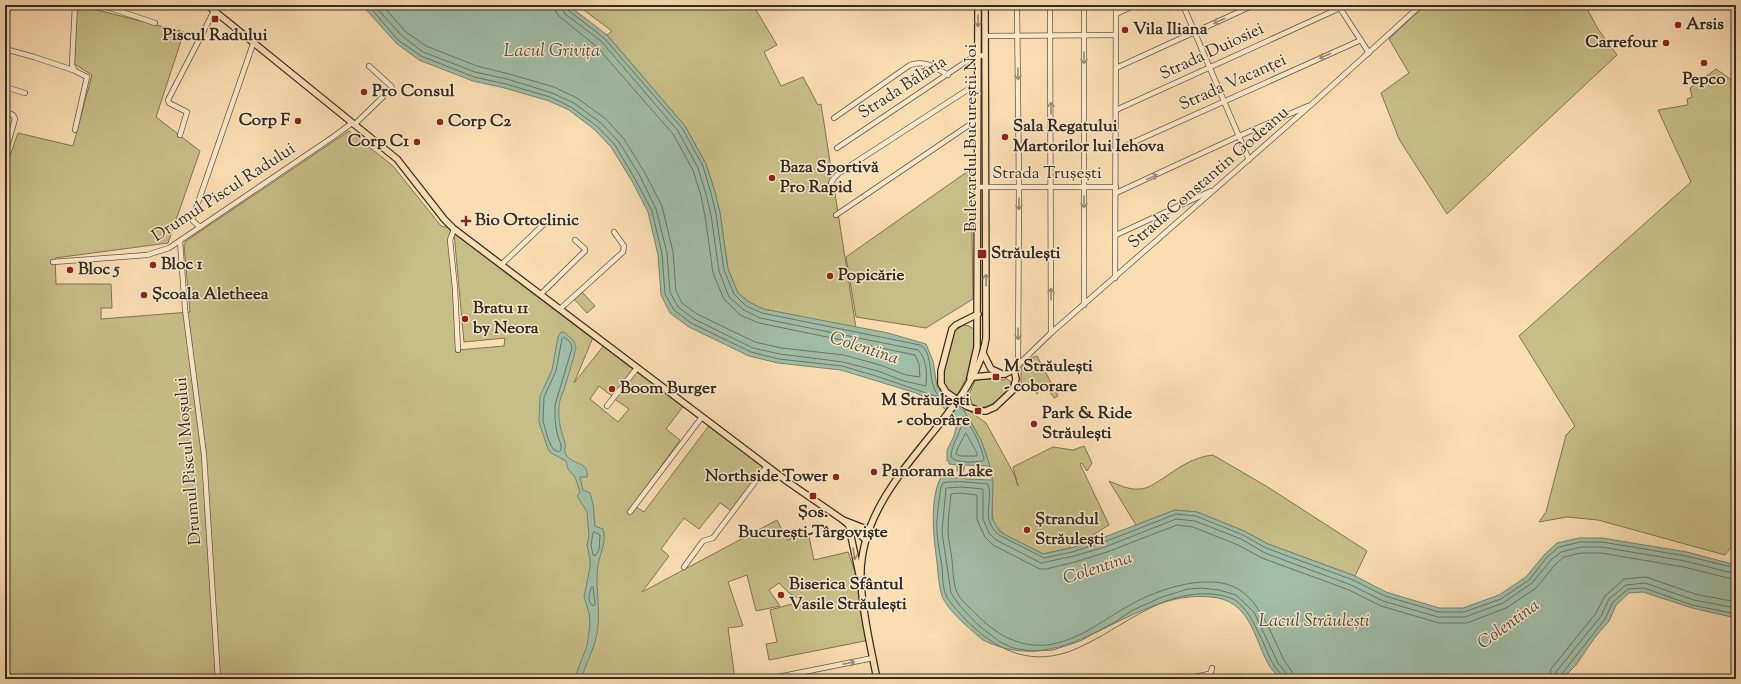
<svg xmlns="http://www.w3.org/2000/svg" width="1741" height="684" font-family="'Sorts Mill Goudy',serif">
	<rect width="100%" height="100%" fill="#fbddb2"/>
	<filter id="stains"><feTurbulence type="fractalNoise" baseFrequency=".005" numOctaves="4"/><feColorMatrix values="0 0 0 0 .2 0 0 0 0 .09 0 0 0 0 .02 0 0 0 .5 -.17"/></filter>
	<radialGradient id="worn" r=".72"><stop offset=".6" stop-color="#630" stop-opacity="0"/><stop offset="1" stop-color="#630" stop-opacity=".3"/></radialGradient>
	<!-- green -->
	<g fill="#c7be87" stroke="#7d7554">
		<path d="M 77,5 L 184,32 L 156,117 L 200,151 L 168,243 L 55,258 L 56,284 L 111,284 L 112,308 L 101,308 L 101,319 L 190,312 L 184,245 L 186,241 L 349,131 L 393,166 L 441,226 L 454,229 L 450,240 L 458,350 L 504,346 L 505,338 L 464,342 L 454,233 L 455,230 L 594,335 L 574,383 L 605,344 L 635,366 L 612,396 L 599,386 L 590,399 L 618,422 L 629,409 L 613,398 L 637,368 L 685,404 L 666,429 L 680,440 L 633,505 L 644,512 L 711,423 L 767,466 L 733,512 L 720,503 L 699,529 L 684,518 L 661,549 L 669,556 L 642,592 L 777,520 L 787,540 L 808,532 L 814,560 L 848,552 L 862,591 L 870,640 L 769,660 L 766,644 L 777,642 L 770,610 L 803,601 L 789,593 L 779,583 L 769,590 L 780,606 L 756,611 L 747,575 L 728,582 L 743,626 L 728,628 L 735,679 L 5,679 L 5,170 L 18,133 L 73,146 L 92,75 L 73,63 Z"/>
		<path d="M 577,5 L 753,5 L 777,45 L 764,52 L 781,86 L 803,77 L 818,105 L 821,104 L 856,328 L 763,309 L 749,302 L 738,293 L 728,269 L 720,213 L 715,192 L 706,164 L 685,126 L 607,35 L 612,31 Z"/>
		<path d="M 1425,5 L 1585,5 L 1598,29 L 1617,55 L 1447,214 L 1399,139 L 1381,93 L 1409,73 L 1389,39 Z"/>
		<path d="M 1716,69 L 1736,83 L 1736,541 L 1725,555 L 1598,520 L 1567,517 L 1539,522 L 1546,512 L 1566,435 L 1575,426 L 1519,336 L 1691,182 L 1658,110 L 1688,105 L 1687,99 L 1692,97 L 1690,88 Z"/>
		<path d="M 971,169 L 973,299 L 926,328 L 856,317 L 846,257 Z"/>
		<path d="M 582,292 L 595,306 L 587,313 L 574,299 Z"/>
		<path d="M 964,325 L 969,326 L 975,330 C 979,354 968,376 956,397 C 952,394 948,391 945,386 C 939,374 950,345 954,331 Z"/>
		<path d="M 1037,356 L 1058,396 L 1054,398 L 1046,386 L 1039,387 L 1037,394 L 1032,384 L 1021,386 L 1021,368 L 1028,359 Z"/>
		<path d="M 1006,378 L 1011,382 L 1011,388 C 1000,398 987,414 972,404 L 969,394 L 975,381 L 982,379 L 1004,380 Z"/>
		<path d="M 967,409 L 986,423 L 1014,474 L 1018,486 L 1013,467 L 1053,447 L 1073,450 L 1084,446 L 1092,463 L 1087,471 L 1082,463 L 1080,464 L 1109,525 C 1093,534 1081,547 1063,538 L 1071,548 L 1043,554 C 1030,547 1004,538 996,526 C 988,515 995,493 992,478 C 988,453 978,432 964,411 Z"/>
		<path d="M 1213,455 L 1266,486 L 1367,551 L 1355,576 L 1268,544 L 1244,531 L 1197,512 L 1175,510 L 1136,525 L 1109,481 C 1119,485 1129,490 1139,489 C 1148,489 1155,483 1162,479 C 1178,468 1193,457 1213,455 Z"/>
	</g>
	<!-- water -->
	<g fill="#a0bda7" stroke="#748372">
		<path d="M 362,5 L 568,5 L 607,35 L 685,126 L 706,164 L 715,192 L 720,213 L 728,269 L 738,293 L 749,302 L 763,309 L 888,333 L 926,344 L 933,361 L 937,386 L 942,393 L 964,411 L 981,440 L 990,466 L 964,465 L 964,471 L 957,471 L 957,465 L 949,464 L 949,461 L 947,461 L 947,450 L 954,436 L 958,420 L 939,404 L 916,393 L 841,370 L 778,363 L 749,356 L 689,327 L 670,313 L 661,295 L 658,255 L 648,212 L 632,181 L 611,147 L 595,130 L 569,110 L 549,101 L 505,88 L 473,81 L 419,60 L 396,43 Z"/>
		<path d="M 561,332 L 564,332 L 574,341 L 576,348 C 573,361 569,373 565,386 C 563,393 559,400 559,407 C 558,420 561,431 565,443 C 566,446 564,449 565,452 C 569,466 590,460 587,477 L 580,477 L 583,490 L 590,493 L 593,504 L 595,526 L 603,529 C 607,542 600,553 598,565 C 595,585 600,606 598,627 C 596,646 587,661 581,679 L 574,679 L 587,646 L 590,624 L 589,613 L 584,597 L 590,567 L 590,559 L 587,545 L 589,536 L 588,525 L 587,512 L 577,496 L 580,492 L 575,477 L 568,469 L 566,461 L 551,453 L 548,449 L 539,422 L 540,396 L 552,370 L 558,337 Z"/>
		<path d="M 958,474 L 965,474 L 965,479 L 993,480 L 992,518 L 1000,532 L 1043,554 L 1071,548 L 1102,538 L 1175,510 L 1197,512 L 1244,531 L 1268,544 L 1355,576 L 1386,592 L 1439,608 L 1463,608 L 1499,595 L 1526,577 L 1545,554 L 1557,543 L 1579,538 L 1602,538 L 1687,552 L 1736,565 L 1736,618 L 1692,608 L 1643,592 L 1629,593 L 1616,605 L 1609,621 L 1595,637 L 1576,665 L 1562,679 L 1280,679 C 1277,675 1273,671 1270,667 C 1255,642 1252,605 1218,598 C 1132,583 1071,684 983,640 C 972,631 947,610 942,596 C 938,583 938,568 936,554 C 933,532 930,498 941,477 L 957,478 Z"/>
	</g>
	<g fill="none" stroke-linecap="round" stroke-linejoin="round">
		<!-- shore -->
		<g stroke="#6a7464" stroke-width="1">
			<path d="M 368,5 L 398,40 L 421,56 L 474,77 L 506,84 L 550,97 L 571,107 L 598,127 L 615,145 L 635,179 L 652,211 L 662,254 L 665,294 L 674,310 L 691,323 L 751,352 L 779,359 L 842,366 L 876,376 L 938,397 L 938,395 C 926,380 935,353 920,345 L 762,313 L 746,306 L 734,294 L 724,270 L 716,214 L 711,193 L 703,166 L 682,128 L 604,38 L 568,10 L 566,5"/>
			<path d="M 374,5 L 402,36 L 423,52 L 475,72 L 507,79 L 552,93 L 574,103 L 601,123 L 619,142 L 640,176 L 656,209 L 667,253 L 670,292 L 678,307 L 694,319 L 753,348 L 780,354 L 843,362 L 878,371 L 904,381 L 926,386 C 927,375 927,358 918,350 L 760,318 L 744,310 L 729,297 L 719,271 L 711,215 L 706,194 L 698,168 L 678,131 L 601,41 L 565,14 L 561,5"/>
			<path d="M 382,5 L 406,32 L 426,46 L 477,66 L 509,74 L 554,87 L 577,98 L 606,119 L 624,139 L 645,173 L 662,206 L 673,252 L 676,291 L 682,303 L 697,314 L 755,342 L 781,348 L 844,355 L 880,365 L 906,375 L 920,377 L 919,364 L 915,355 L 759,323 L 740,315 L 724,299 L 713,273 L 705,216 L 701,196 L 693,170 L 673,134 L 596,46 L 560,17 L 556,12 L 555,5"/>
			<path d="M 564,337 L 571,343 L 572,348 L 555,405 L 555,420 L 557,433 L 561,445 L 561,450 L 559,452 L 553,449 L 548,439 L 543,421 L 544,397 L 556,371 L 562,339 Z"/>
			<path d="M 964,419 C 974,428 981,447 984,459 L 983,461 C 974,462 957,464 951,457 C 951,444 961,434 962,421 Z"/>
			<path d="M 966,433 L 977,453 L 977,456 L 961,456 L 956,454 L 958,448 Z"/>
			<path d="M 595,532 L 600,535 L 599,550 L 595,556 L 593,555 L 591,545 L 593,533 Z"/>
			<path d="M 593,587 L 595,604 L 593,606 C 587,601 589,595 591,588 Z"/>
			<path d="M 1283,679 C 1282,674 1278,671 1275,667 C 1268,657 1265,644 1259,634 C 1253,621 1247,609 1235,600 C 1228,596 1219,595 1212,594 C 1156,590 1117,634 1068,652 C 1026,666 994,648 965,619 C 959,612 950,604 946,595 C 942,587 943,575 942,566 C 940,555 938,544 937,533 C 936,518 939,502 941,487 L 943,483 C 952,480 978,483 988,484 C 994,505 979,517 999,535 L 1044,558 L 1072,552 L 1104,542 L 1176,514 L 1196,516 L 1243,535 L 1266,548 L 1353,580 L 1385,596 L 1439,612 L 1464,612 L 1501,599 L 1529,580 L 1547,557 L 1559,547 L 1580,542 L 1602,542 L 1686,556 L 1736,568"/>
			<path d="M 1288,679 L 1287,674 L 1278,663 L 1254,612 L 1236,595 L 1219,590 L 1201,588 L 1188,589 L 1162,597 L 1133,610 L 1115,622 L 1080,641 L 1053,650 L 1031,651 L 1013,648 L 1000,642 L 977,624 L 960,606 L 951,593 L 942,532 L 946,488 L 961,487 L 983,489 L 983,519 L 989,533 L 996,540 L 1041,563 L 1074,556 L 1105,547 L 1176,519 L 1195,521 L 1241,539 L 1265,553 L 1351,585 L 1383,601 L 1438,617 L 1465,617 L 1503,603 L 1532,583 L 1551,560 L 1561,552 L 1581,547 L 1601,547 L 1685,561 L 1736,574"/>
			<path d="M 1294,679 C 1293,670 1287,666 1283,658 C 1278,648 1274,638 1269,628 C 1261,613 1254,600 1240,590 C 1211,571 1158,589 1130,605 C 1106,618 1081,639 1053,644 C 1022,650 996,635 975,613 C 969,607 959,599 956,590 C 953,581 953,570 952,560 C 951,550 948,540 948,530 C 948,518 950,506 951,494 L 960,493 L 977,495 L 977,520 L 985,537 L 993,545 L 1040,569 L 1046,569 L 1075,562 L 1107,552 L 1177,525 L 1193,527 L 1238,545 L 1262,558 L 1349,590 L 1381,606 L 1439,623 L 1467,623 L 1506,608 L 1536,588 L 1555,565 L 1564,557 L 1581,553 L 1601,553 L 1684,567 L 1736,580"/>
			<path d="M 1549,679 L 1551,669 L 1596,613 L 1605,596 L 1624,579 L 1646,577 L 1695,594 L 1736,602"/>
			<path d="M 1555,679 L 1556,672 L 1601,616 L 1609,599 L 1626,585 L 1645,583 L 1694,600 L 1736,608"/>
			<path d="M 1560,679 L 1561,675 L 1605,619 L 1613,602 L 1628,589 L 1644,588 L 1692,605 L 1736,614"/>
		</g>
		<!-- minor casing -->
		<g stroke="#655846" stroke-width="6">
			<g id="minor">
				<path d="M 75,5 L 72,65 L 75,71 L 87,77 L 75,130"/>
				<path d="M 87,5 L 107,7 L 155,23"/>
				<path d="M 1017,5 L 1019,187 L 1018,365"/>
				<path d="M 1050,5 L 1051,333"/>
				<path d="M 1084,5 L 1084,305"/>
				<path d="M 1183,5 L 1249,160"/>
				<path d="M 1338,5 L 1369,53"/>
				<path d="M 1116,14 L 1135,5"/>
				<path d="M 985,36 L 1116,35"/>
				<path d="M 5,49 L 34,57 L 73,70"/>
				<path d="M 1116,68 L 1254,5"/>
				<path d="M 5,87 L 25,93"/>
				<path d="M 1116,110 L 1340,8"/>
				<path d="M 5,111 L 13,115 L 15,119 L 5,154"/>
				<path d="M 834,118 L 910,65 C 925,60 935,67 948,75"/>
				<path d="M 354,125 L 392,88 L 391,86 L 369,66"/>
				<path d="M 180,135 L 187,112 L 169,103 L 168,100 L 214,11"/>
				<path d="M 837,148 L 973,57 L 985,55"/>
				<path d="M 1116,150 L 1361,40"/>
				<path d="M 831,183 L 834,178 L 839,173 L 978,83"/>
				<path d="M 978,187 L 1116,187"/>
				<path d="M 1116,193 L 1239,136 L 1308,106"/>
				<path d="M 836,215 L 978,119"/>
				<path d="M 200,227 L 193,221 L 193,217 L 253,44"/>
				<path d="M 454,229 L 450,240 L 455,288 L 458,350"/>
				<path d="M 1116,235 L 1211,191"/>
				<path d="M 180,241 L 185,309 L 204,455 L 218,679"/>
				<path d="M 53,262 L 147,255 L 169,248 L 333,137 L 352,123"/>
				<path d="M 501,265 L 545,223"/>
				<path d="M 1115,278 L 1116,5"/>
				<path d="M 541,294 L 585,251 L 585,249 L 575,240"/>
				<path d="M 560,309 L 623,252 L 624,246 L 614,232"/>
				<path d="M 1014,369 L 1051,333 L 1312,104 L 1421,5"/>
				<path d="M 607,406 L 637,368"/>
				<path d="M 630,512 L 702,417"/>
				<path d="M 684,567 L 703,541 L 713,538 L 767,466"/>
				<path d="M 768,679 L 873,658"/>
				<path d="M 1185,679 L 1209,674 L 1211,672 L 1212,668"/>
			</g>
		</g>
		<!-- major casing -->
		<g stroke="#332c22" stroke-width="8">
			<g id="major">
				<path d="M 207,5 L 397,159 L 444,219 L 454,229 L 788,482 L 843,520 L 866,540"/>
				<path d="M 983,353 L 991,369 L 1000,373"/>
				<path d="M 973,377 L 1005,374 L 1014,369 L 1016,379 L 1013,390 L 995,407 L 986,411 L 980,411 L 966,406 L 946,392 L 941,384 L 941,371 L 952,329 L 956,325 L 978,314"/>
				<path d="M 970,378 L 977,347 L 978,5"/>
				<path d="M 963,393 C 974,375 983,359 986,338 L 985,5"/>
				<path d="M 843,520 L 869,530"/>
				<path d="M 849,527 L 859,574"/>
				<path d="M 877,679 C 871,648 862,612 861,580 C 858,515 908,465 945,417"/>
			</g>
		</g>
		<!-- minor -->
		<use href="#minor" stroke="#fce9cd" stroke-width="4.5"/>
		<!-- major -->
		<use href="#major" stroke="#fbddb2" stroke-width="5.5"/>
		<!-- major-bridge casing -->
		<g stroke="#332c22" stroke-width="8" stroke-linecap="butt">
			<path id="major-bridge" d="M 945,417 L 963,393"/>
		</g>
		<!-- major-bridge -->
		<use href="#major-bridge" stroke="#fbddb2" stroke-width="5.5"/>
	</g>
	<!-- one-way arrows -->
	<defs><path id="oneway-shaft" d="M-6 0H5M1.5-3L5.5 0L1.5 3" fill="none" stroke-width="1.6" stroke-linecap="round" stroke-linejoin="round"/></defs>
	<g stroke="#97846a">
		<use href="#oneway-shaft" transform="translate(978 21) rotate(91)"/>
		<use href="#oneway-shaft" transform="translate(986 280) rotate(-90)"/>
		<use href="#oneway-shaft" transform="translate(854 554) rotate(80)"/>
	</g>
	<g stroke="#988a78">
		<use href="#oneway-shaft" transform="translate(1219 21) rotate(155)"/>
		<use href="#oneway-shaft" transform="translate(1325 56) rotate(156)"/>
		<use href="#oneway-shaft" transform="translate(1084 58) rotate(90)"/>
		<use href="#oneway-shaft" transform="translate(1018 74) rotate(89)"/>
		<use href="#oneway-shaft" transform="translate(1051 108) rotate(-90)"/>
		<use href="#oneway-shaft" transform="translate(1152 177) rotate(-25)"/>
		<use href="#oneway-shaft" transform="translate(1084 202) rotate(90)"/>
		<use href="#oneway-shaft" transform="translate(1019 204) rotate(90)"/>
		<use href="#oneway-shaft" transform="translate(1051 294) rotate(-90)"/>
		<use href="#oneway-shaft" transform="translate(1018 334) rotate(90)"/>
		<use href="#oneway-shaft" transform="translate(849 663) rotate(-11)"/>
	</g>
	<!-- markers -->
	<g fill="#8f2418" stroke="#fce9cd" stroke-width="1.5">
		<rect x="211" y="15" width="8" height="8" rx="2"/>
		<circle cx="1678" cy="25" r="4"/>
		<circle cx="1125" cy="30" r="4"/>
		<circle cx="1666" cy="43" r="4"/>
		<circle cx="1704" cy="63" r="4"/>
		<circle cx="364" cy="92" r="4"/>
		<circle cx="298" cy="121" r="4"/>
		<circle cx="440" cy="122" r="4"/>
		<circle cx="1005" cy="137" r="4"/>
		<circle cx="417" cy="142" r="4"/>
		<circle cx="772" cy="178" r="4"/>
		<path d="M464 215h4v4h4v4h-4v4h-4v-4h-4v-4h4z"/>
		<rect x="977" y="249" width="10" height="10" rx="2"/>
		<circle cx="153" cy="265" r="4"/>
		<circle cx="70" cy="270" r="4"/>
		<circle cx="830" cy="276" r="4"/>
		<circle cx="144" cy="295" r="4"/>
		<circle cx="465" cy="319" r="4"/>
		<rect x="992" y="373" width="8" height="8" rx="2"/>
		<circle cx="612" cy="389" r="4"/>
		<rect x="974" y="407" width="8" height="8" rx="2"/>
		<circle cx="1034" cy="424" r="4"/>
		<circle cx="874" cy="472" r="4"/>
		<circle cx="836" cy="477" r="4"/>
		<rect x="809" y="492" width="8" height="8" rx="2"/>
		<circle cx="1027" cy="530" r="4"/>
		<circle cx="781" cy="595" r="4"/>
	</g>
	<g text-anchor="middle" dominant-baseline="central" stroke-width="3" stroke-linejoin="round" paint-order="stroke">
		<!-- poi labels -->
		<g font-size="17" font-weight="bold" fill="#332c22" stroke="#fce9cd" text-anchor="start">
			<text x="1686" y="25">Arsis</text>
			<text x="1133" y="30">Vila Iliana</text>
			<text x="215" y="36" text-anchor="middle">Piscul Radului</text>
			<text x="1658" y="43" text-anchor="end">Carrefour</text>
			<text x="1704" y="80" text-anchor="middle">Pepco</text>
			<text x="372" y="92">Pro Consul</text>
			<text x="290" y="121" text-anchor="end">Corp F</text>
			<text x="448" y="122">Corp C2</text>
			<text x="1013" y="127">Sala Regatului<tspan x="1013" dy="20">Martorilor lui Iehova</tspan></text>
			<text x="409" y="142" text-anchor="end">Corp C1</text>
			<text x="780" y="168">Baza Sportivă<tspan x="780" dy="20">Pro Rapid</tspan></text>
			<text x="475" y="221">Bio Ortoclinic</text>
			<text x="991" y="254">Străulești</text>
			<text x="161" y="265">Bloc 1</text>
			<text x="78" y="270">Bloc 5</text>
			<text x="838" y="276">Popicărie</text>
			<text x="152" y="295">Școala Aletheea</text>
			<text x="473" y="309">Bratu 11<tspan x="473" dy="20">by Neora</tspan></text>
			<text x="1004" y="367">M Străulești<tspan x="1004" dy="20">- coborare</tspan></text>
			<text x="620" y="389">Boom Burger</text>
			<text x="970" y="401" text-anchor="end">M Străulești<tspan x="970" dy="20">- coborâre</tspan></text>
			<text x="1042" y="414">Park &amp; Ride<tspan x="1042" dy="20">Străulești</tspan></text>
			<text x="882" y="472">Panorama Lake</text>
			<text x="828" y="477" text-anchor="end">Northside Tower</text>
			<text x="813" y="513" text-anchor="middle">Șos.<tspan x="813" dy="20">București-Târgoviște</tspan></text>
			<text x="1035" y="520">Ștrandul<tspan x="1035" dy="20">Străulești</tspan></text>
			<text x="789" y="585">Biserica Sfântul<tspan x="789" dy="20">Vasile Străulești</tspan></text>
		</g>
		<!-- street labels -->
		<g font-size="17" fill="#332c22" stroke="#fce9cd">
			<text transform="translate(1212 52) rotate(-25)">Strada Duiosiei</text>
			<text transform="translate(1233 83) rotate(-24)">Strada Vacanței</text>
			<text transform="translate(903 88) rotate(-33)">Strada Bălăria</text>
			<text transform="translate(972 138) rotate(-90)">Bulevardul Bucureștii Noi</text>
			<text x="1047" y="174">Strada Trușești</text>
			<text transform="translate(1209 178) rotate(-41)">Strada Constantin Godeanu</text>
			<text transform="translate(224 193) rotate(-33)">Drumul Piscul Radului</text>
			<text transform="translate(189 461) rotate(-95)">Drumul Piscul Moșului</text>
		</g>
		<!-- water labels -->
		<g font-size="18" font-style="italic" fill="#4e5043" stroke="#fce9cd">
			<text x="552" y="52">Lacul Grivița</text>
			<text transform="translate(864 349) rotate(18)">Colentina</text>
			<text transform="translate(1098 569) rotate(-18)">Colentina</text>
			<text x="1314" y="622">Lacul Străulești</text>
			<text transform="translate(1509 625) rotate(-36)">Colentina</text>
		</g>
	</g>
	<!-- margin -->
	<rect width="1741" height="684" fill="none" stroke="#fbddb2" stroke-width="20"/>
	<rect x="6" y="6" width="1729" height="672" fill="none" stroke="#332c22" stroke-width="2"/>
	<rect x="10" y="10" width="1721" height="664" fill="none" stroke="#332c22"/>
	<rect width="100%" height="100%" filter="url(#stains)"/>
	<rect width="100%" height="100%" fill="url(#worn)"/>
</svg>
